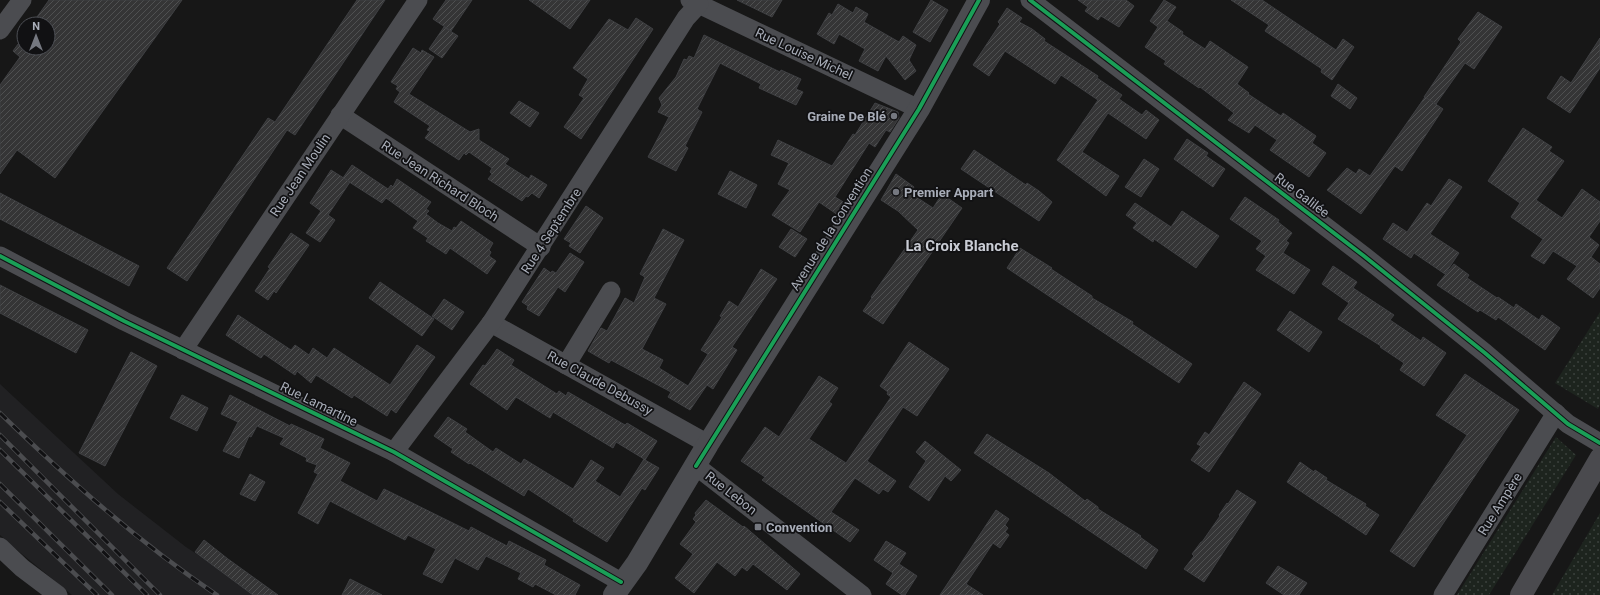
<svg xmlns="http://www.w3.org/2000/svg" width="1600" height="595" font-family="Roboto,sans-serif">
	<defs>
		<pattern id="grass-dots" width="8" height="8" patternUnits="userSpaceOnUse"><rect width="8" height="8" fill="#1d241e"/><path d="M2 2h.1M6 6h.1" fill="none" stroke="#3b413d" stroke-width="1.8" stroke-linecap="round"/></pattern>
		<pattern id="building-hatch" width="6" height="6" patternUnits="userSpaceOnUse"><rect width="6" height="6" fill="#353536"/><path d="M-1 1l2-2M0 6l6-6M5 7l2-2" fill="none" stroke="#4f5051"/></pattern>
	</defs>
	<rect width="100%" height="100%" fill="#171717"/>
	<!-- built -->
	<path fill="#212123" d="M 0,384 L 118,494 L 186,547 L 259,595 L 72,595 L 11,545 L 0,535 Z"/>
	<!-- grass -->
	<g fill="url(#grass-dots)">
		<path d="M 1600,312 L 1600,405 L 1598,409 L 1555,383 Z"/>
		<path d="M 1556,437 L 1576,455 L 1489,595 L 1457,595 Z"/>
		<path d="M 1600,513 L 1600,595 L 1552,595 Z"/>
	</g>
	<!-- building -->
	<g fill="url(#building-hatch)" stroke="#3f4043">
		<path d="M 49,0 L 182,0 L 55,178 L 17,150 L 0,174 L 0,85 L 20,57 L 13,51 L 24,36 L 24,48 L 48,48 L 48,24 L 32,24 Z"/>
		<path d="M 357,0 L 385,0 L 295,135 L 287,130 L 187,281 L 167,268 L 268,118 L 275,122 Z"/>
		<path d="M 446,0 L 472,0 L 451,31 L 433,19 Z"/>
		<path d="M 529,0 L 590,0 L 570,29 Z"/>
		<path d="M 737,0 L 782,0 L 772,17 Z"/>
		<path d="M 931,0 L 948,10 L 930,42 L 913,32 Z"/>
		<path d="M 1078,0 L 1126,0 L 1134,6 L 1119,27 L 1101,16 L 1098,20 L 1085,11 L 1088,7 Z"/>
		<path d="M 1164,0 L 1176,7 L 1167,21 L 1183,32 L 1182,34 L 1205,49 L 1210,41 L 1248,67 L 1237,84 L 1249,93 L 1248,94 L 1281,116 L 1283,113 L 1316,136 L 1312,143 L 1326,153 L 1309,177 L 1270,150 L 1277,140 L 1255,125 L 1249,133 L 1228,120 L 1234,113 L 1200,87 L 1199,88 L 1164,64 L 1166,61 L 1145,47 L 1158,27 L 1150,21 Z"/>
		<path d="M 1231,0 L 1262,0 L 1336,50 L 1343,39 L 1354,47 L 1332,80 L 1321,72 L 1322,69 L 1265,31 L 1269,25 Z"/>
		<path d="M 838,4 L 853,13 L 856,7 L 868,14 L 864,22 L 899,42 L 903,36 L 916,45 L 909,60 L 916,71 L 905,80 L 886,56 L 878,71 L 859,61 L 865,49 L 839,34 L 834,44 L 817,34 L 829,13 L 832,15 Z"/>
		<path d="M 1007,8 L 1022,18 L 1019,22 L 1032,29 L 1045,39 L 1044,41 L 1098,76 L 1097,78 L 1122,95 L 1119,99 L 1142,115 L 1146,110 L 1159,120 L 1146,139 L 1108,113 L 1082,152 L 1119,176 L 1106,196 L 1057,160 L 1098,100 L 1061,75 L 1055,84 L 1005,51 L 989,76 L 973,65 L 1000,24 L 998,22 Z"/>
		<path d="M 1478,12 L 1502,27 L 1474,69 L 1465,63 L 1436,104 L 1424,97 L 1461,42 L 1458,39 Z"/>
		<path d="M 636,18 L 653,29 L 581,139 L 564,127 L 584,98 L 579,95 L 588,79 L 573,68 L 609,19 L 628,30 Z"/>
		<path d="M 444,27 L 458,36 L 442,58 L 429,49 Z"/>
		<path d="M 704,35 L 780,72 L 781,70 L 801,79 L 796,89 L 803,92 L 796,105 L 759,88 L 761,84 L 720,63 L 697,109 L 702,112 L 685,146 L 688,148 L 676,171 L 648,157 L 669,117 L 658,112 L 662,105 L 659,98 L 676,77 L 684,59 L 687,60 L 689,56 L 694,58 Z"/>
		<path d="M 1600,38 L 1600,68 L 1570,113 L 1547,98 L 1561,76 L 1571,83 Z"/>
		<path d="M 413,48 L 421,53 L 422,50 L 434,57 L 409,94 L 470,132 L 479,129 L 479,140 L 509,159 L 505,164 L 529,179 L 531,175 L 547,185 L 539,198 L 532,193 L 528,197 L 526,196 L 522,201 L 488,179 L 492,174 L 490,172 L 492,168 L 469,152 L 466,155 L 464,153 L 459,160 L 425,138 L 430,131 L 427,130 L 430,126 L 394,102 L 400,92 L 396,89 L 398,86 L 391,82 Z"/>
		<path d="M 1338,84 L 1357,98 L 1350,109 L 1331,96 Z"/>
		<path d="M 1425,97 L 1443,109 L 1402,171 L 1395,166 L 1361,214 L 1327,190 L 1347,168 L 1356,174 L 1359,169 L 1370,176 Z"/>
		<path d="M 519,101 L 539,113 L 530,127 L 510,113 Z"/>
		<path d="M 875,103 L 898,112 L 899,118 L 890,132 L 886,130 L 875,147 L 869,143 L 835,197 L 845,203 L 838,215 L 819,202 L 800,232 L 772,215 L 790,190 L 778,184 L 789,163 L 771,155 L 778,140 L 832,166 L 853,134 L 855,135 Z"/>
		<path d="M 1523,128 L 1552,147 L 1549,151 L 1564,161 L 1536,200 L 1562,218 L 1582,189 L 1600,202 L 1600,221 L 1589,237 L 1599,245 L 1591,257 L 1600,264 L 1600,288 L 1593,298 L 1567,279 L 1577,266 L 1553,251 L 1544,264 L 1531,256 L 1543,239 L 1511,217 L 1520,203 L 1488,181 Z"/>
		<path d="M 1187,139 L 1208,153 L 1206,156 L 1225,169 L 1213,187 L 1174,159 Z"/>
		<path d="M 974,150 L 1026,185 L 1027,183 L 1039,191 L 1052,202 L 1039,221 L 961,169 Z"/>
		<path d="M 1144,159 L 1159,169 L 1141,197 L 1125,187 Z"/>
		<path d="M 352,165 L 388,189 L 391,185 L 393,187 L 397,179 L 431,202 L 426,209 L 429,211 L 426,214 L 438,223 L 452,231 L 454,227 L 456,228 L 461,221 L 493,243 L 489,250 L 491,252 L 489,256 L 496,261 L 487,274 L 450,248 L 446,254 L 426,241 L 428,238 L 413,228 L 418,221 L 386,198 L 382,203 L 343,178 Z"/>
		<path d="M 331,170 L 350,182 L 328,215 L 335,220 L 320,242 L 306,233 L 321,211 L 310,203 Z"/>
		<path d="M 730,171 L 757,185 L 746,208 L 718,194 Z"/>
		<path d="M 896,174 L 914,187 L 910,193 L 933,208 L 942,194 L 962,208 L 883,324 L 863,311 L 872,298 L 871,297 L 918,230 L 898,211 L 881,200 Z"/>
		<path d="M 1449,179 L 1462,187 L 1430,234 L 1459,253 L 1445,274 L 1414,253 L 1411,258 L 1383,239 L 1393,223 L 1407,232 L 1427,203 L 1431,206 Z"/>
		<path d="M 0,193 L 139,266 L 129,286 L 0,219 Z"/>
		<path d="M 1245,197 L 1279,220 L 1278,222 L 1292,233 L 1286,241 L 1289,243 L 1283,253 L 1310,270 L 1294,294 L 1256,270 L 1266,256 L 1256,249 L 1262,241 L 1230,219 Z"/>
		<path d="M 1135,203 L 1171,227 L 1182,211 L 1219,236 L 1196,268 L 1154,239 L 1153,242 L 1133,228 L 1137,223 L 1126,215 Z"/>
		<path d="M 586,206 L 603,218 L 580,253 L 569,246 L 571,243 L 564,239 Z"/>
		<path d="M 663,229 L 684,240 L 654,298 L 666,304 L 642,349 L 663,360 L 659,368 L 688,386 L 708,354 L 701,350 L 722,317 L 720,316 L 729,301 L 738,307 L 761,269 L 777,279 L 732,347 L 737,350 L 713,389 L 707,385 L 690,410 L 668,397 L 671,392 L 611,360 L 609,363 L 588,351 L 601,328 L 607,331 L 625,298 L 634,303 L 645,277 L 640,274 Z"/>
		<path d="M 791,229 L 807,239 L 795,257 L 779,247 Z"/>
		<path d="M 291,233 L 309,245 L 276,293 L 274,291 L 268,300 L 255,291 L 270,268 L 268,267 Z"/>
		<path d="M 1020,248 L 1052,268 L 1051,269 L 1092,296 L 1092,298 L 1133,322 L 1132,324 L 1192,364 L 1179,383 L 1007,268 Z"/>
		<path d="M 570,253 L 584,262 L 565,292 L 558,287 L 539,316 L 527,309 L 528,306 L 522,302 L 544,268 L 551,273 L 552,271 L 556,273 Z"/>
		<path d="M 1454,264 L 1469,275 L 1467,278 L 1497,298 L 1498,297 L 1514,308 L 1516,304 L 1539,320 L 1542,315 L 1560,328 L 1545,350 L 1498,317 L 1496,320 L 1480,310 L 1478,312 L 1437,285 Z"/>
		<path d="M 1333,266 L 1357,282 L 1353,288 L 1394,315 L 1390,320 L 1421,341 L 1423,337 L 1446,353 L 1424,386 L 1400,370 L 1404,363 L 1380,347 L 1381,346 L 1338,319 L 1349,303 L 1322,284 Z"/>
		<path d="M 380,282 L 434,319 L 422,336 L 369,298 Z"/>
		<path d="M 0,285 L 88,330 L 76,353 L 0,313 Z"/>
		<path d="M 444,299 L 464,312 L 452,330 L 432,316 Z"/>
		<path d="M 1290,311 L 1322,332 L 1309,352 L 1277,330 Z"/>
		<path d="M 238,315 L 291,350 L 295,345 L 309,355 L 313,348 L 327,358 L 334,348 L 390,385 L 417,345 L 435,357 L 396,413 L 391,409 L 387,416 L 354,395 L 352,398 L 316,375 L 311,383 L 297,371 L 295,375 L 264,354 L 261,358 L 226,335 Z"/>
		<path d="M 909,342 L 949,369 L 917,416 L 903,407 L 867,461 L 896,481 L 888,492 L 883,489 L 879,494 L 855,478 L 831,512 L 859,530 L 850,542 L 762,480 L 765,477 L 741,461 L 765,427 L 779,437 L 819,376 L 838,388 L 829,402 L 832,404 L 809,439 L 846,463 L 891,397 L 887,394 L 888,392 L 880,386 Z"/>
		<path d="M 497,349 L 514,360 L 511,365 L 557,394 L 559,391 L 566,396 L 568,392 L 625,425 L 627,423 L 657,441 L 645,460 L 659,468 L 645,490 L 642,488 L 607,542 L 573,521 L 574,519 L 528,489 L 524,496 L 470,463 L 469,464 L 451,452 L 453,449 L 434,436 L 448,417 L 467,429 L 465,432 L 493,452 L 496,448 L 521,464 L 524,459 L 573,489 L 591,460 L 604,468 L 595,481 L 620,497 L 644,459 L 616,442 L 613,448 L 553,412 L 550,418 L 516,397 L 507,410 L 470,384 L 483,365 L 485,366 Z"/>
		<path d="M 131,352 L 157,366 L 105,466 L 79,453 Z"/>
		<path d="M 1465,374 L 1519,410 L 1414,567 L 1390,551 L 1467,435 L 1436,415 Z"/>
		<path d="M 1244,382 L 1261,394 L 1209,472 L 1191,460 L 1201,446 L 1197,444 L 1205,432 L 1209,435 Z"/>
		<path d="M 182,395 L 208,408 L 197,431 L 170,418 Z"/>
		<path d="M 230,395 L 290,426 L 291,424 L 324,439 L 320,448 L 350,463 L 340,481 L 377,501 L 384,489 L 469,531 L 471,527 L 507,546 L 509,541 L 546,560 L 544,565 L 580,585 L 575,595 L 556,595 L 535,584 L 533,587 L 518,579 L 521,573 L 486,556 L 478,570 L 455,558 L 442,583 L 423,574 L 436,549 L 408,535 L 405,540 L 330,501 L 318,524 L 298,513 L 318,474 L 314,472 L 317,465 L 306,461 L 307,458 L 280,444 L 284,438 L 257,426 L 251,437 L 249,436 L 239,458 L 223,451 L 238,422 L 221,414 Z"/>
		<path d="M 987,434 L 1049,473 L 1085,501 L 1087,499 L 1098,507 L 1098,509 L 1141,536 L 1140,537 L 1158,550 L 1146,569 L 974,453 Z"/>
		<path d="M 925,441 L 961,470 L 951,481 L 945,476 L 929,501 L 909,487 L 926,461 L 916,452 Z"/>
		<path d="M 1300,462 L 1314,472 L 1315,470 L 1327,478 L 1326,480 L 1366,504 L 1365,506 L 1379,515 L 1366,535 L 1287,482 Z"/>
		<path d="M 250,474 L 265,482 L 255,501 L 240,494 Z"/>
		<path d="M 1237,490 L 1256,502 L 1204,582 L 1184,569 L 1194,556 L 1192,554 L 1201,542 L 1202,542 L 1220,516 L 1219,515 L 1227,503 L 1228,504 Z"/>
		<path d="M 706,500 L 743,527 L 744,526 L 800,574 L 787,590 L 753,564 L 747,571 L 742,567 L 735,576 L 717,562 L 694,593 L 675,578 L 693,554 L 680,544 L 696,522 L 693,519 L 696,515 L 695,513 Z"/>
		<path d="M 996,510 L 1009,519 L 1005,525 L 1008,528 L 1005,532 L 1009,535 L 1000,548 L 993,543 L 966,584 L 983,595 L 940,595 Z"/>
		<path d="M 204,540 L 228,559 L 278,595 L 253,595 L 195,552 Z"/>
		<path d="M 886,541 L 906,553 L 899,564 L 917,576 L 905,595 L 902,595 L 886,584 L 893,573 L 874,560 Z"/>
		<path d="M 1278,566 L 1307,583 L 1299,595 L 1284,595 L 1266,583 Z"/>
		<path d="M 350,579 L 382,595 L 342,595 Z"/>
	</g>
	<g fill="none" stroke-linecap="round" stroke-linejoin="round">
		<!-- minor -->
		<g stroke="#4b4c50" stroke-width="19">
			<path d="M 690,0 L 919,109"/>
			<path d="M 1030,0 L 1364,256 L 1485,353 L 1568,424 L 1600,443"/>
			<path d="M 0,30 L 22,0"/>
			<path d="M 340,115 L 541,247"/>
			<path d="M 0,256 L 124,321 L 394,452 L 621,582"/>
			<path d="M 491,323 L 708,444"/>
			<path d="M 183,350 L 418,0"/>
			<path d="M 566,365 L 611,291"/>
			<path d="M 394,452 L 491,323 L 686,18 L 699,4"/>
			<path d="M 696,466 L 862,595"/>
			<path d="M 0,547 L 22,568 L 58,595"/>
			<path d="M 1443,595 L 1556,413"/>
		</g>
		<!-- tertiary -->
		<path stroke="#4b4c50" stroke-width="22" d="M 614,595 L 637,563 L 708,444 L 919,109 L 979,0"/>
		<!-- secondary -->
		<path stroke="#4a4a4e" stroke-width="22" d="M 1521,595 L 1600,459"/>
		<!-- rail casing -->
		<g stroke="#4b4c4f" stroke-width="4.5">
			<g id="rail">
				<path d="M 0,413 C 68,479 138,542 217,595"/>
				<path d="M 0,435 L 160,595"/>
				<path d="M 0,450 L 147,595"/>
				<path d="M 0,484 L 112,595"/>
				<path d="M 0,502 L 97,595"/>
			</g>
		</g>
		<!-- rail -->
		<use href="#rail" stroke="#111113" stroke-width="3" stroke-dasharray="9" stroke-linecap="butt"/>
		<!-- cycleway casing -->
		<g stroke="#111113" stroke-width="6">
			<g id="cycleway">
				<path d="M 1030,0 L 1364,256 L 1485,353 L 1568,424 L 1600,443"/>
				<path d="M 0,256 L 124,321 L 394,452 L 621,582"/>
				<path d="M 696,466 L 919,109 L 979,0"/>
			</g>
		</g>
		<!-- cycleway -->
		<use href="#cycleway" stroke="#1a9f57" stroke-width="4"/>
	</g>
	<!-- markers -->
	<g fill="#757880" stroke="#111113" stroke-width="1.5">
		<circle cx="894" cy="116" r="4"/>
		<circle cx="896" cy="192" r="4"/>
		<rect x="754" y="523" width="8" height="8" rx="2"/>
	</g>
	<g text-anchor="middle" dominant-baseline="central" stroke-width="3.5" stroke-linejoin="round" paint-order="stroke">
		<!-- street labels -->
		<g font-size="13" fill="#a8adb8" stroke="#111113">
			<text transform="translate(804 54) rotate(25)">Rue Louise Michel</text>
			<text transform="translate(300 175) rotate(-56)">Rue Jean Moulin</text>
			<text transform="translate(440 181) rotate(33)">Rue Jean Richard Bloch</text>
			<text transform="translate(1302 195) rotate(37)">Rue Galilée</text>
			<text transform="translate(831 229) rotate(-58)">Avenue de la Convention</text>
			<text transform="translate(551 231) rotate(-57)">Rue 4 Septembre</text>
			<text transform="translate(600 383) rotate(29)">Rue Claude Debussy</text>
			<text transform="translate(319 404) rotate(26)">Rue Lamartine</text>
			<text transform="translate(731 493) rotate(38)">Rue Lebon</text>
			<text transform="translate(1500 504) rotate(-58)">Rue Ampère</text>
		</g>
		<!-- poi labels -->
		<g font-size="13" font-weight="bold" fill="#a8adb8" stroke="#111113" text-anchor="start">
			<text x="886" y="116" text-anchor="end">Graine De Blé</text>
			<text x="904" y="192">Premier Appart</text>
			<text x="766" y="527">Convention</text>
		</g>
		<!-- quarter labels -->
		<g font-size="15" font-weight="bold" fill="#c9ccd4" stroke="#111113">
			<text x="962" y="246">La Croix Blanche</text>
		</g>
	</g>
	<!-- north arrow -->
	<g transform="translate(36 36)"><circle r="19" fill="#111113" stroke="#4d4f55"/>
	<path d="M0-3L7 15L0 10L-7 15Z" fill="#757880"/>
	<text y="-6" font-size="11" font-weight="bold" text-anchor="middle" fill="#a8adb8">N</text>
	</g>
</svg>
